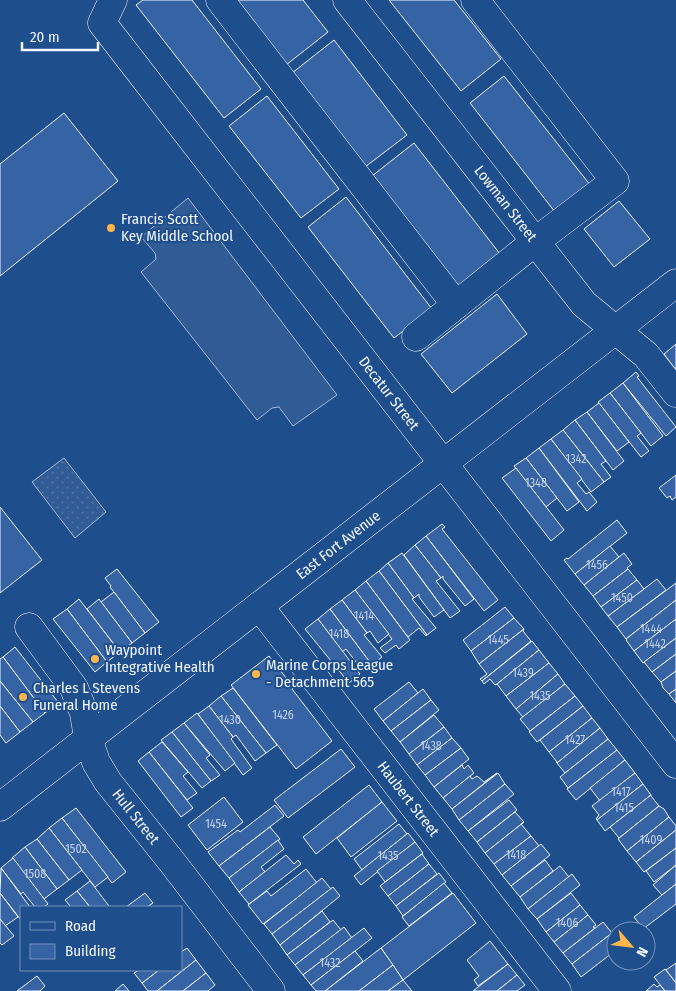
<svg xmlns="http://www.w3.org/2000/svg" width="676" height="991" font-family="'Fira Sans Condensed',sans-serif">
	<defs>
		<pattern id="park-dots" width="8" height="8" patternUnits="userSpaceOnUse" patternTransform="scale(1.25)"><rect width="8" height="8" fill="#305b95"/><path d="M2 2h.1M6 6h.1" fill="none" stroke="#4e73a5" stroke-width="1.8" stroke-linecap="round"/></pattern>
	</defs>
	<rect width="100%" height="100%" fill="#1f4e8c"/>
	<!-- built -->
	<path fill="#305b95" stroke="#a8bbd7" d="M 188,198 L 337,395 L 293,426 L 279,407 L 272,408 L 257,420 L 141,272 L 156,259 L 155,253 L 141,237 Z"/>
	<!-- park -->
	<path fill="url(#park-dots)" stroke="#a8bbd7" d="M 64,458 L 106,512 L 75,538 L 32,482 Z"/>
	<!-- building -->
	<g fill="#3563a3" stroke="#f2f6ff">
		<path d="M 143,0 L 192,0 L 261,89 L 224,118 L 136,5 Z"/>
		<path d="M 236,0 L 303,0 L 328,32 L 286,65 Z"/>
		<path d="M 389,0 L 454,0 L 501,59 L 461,91 Z"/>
		<path d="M 334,40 L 407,135 L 365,167 L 292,73 Z"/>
		<path d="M 504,76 L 591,186 L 555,212 L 470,103 Z"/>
		<path d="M 267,96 L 339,189 L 301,218 L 229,126 Z"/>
		<path d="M 64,113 L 118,181 L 0,276 L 0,164 Z"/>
		<path d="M 414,143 L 500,254 L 457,287 L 372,176 Z"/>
		<path d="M 346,197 L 432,309 L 394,338 L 308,227 Z"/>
		<path d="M 619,201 L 650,239 L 614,267 L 584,229 Z"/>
		<path d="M 497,294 L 527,334 L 452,393 L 421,354 Z"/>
		<path d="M 676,344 L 676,370 L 664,354 Z"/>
		<path d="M 636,372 L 639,376 L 637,377 L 676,427 L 666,436 L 623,383 Z"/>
		<path d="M 623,383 L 663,436 L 651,446 L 610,393 Z"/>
		<path d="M 610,393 L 641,433 L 637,436 L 649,451 L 641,457 L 598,402 Z"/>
		<path d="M 599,403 L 629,442 L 617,451 L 587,412 Z"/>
		<path d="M 587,412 L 624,461 L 613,470 L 575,420 Z"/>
		<path d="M 575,420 L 606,461 L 601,464 L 611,477 L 604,482 L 563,430 Z"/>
		<path d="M 563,430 L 604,482 L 591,492 L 551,439 Z"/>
		<path d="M 551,439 L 582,479 L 577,483 L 586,494 L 589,492 L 597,502 L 587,511 L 539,448 Z"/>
		<path d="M 539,448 L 579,502 L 567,511 L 526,458 Z"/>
		<path d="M 526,458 L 557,498 L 546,507 L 514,466 Z"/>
		<path d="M 516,468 L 564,530 L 551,541 L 502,478 Z"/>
		<path d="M 676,475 L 676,497 L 672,500 L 670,496 L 667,498 L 659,488 Z"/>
		<path d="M 0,507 L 42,560 L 0,593 Z"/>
		<path d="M 617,520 L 627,533 L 575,574 L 564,560 L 567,558 L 568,559 Z"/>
		<path d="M 442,524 L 445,527 L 442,529 L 498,600 L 484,611 L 426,536 Z"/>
		<path d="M 426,536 L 474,599 L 465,606 L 443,579 L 443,576 L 441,578 L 415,545 Z"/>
		<path d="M 415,545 L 441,578 L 436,581 L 460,611 L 450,618 L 404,555 Z"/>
		<path d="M 610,546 L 619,557 L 584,585 L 575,574 Z"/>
		<path d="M 402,553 L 444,610 L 434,617 L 419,597 L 419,594 L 414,598 L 388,563 Z"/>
		<path d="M 624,553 L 632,564 L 627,568 L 628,569 L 593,596 L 584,585 Z"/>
		<path d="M 388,563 L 414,598 L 412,599 L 436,628 L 427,635 L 379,571 Z"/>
		<path d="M 117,569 L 159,622 L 145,633 L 110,587 L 111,586 L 105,578 Z"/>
		<path d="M 628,569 L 637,580 L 601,607 L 593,596 Z"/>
		<path d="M 379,571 L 427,635 L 426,636 L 419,628 L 408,637 L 366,581 Z"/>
		<path d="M 657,579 L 666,590 L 617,627 L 608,616 Z"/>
		<path d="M 637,580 L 644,589 L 608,616 L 601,607 Z"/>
		<path d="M 366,581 L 410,640 L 399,649 L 396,645 L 385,653 L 380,648 L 392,639 L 355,590 Z"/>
		<path d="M 676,583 L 676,600 L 626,639 L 617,627 Z"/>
		<path d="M 355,590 L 389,634 L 378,643 L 370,631 L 367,633 L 342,600 Z"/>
		<path d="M 114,592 L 145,633 L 132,643 L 101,602 Z"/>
		<path d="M 79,599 L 120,652 L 107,662 L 67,609 Z"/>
		<path d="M 99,599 L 132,643 L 120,652 L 87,609 Z"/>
		<path d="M 342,600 L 367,633 L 364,635 L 382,657 L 372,665 L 330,609 Z"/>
		<path d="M 676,600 L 676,619 L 634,651 L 626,640 L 627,640 L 626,639 Z"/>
		<path d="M 505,607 L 514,618 L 471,651 L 463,640 Z"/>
		<path d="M 67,609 L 107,662 L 95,672 L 53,619 Z"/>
		<path d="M 330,609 L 372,665 L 363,671 L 346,649 L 342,652 L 318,619 Z"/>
		<path d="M 514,618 L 524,629 L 479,664 L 471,651 Z"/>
		<path d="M 318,619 L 360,674 L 349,683 L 305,629 Z"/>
		<path d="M 676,619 L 676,638 L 643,663 L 634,651 Z"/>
		<path d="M 524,629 L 523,631 L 531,641 L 482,681 L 480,679 L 487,674 L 479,664 Z"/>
		<path d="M 676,638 L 676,654 L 652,672 L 644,662 Z"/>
		<path d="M 532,641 L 539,650 L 497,684 L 495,685 L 490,679 L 484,684 L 482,681 Z"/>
		<path d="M 15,647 L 58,702 L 45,713 L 3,657 Z"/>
		<path d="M 539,650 L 549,663 L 506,696 L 497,684 Z"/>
		<path d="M 676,654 L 676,671 L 661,682 L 652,672 Z"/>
		<path d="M 269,656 L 294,688 L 292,689 L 332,741 L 296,769 L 231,685 Z"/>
		<path d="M 3,657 L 45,713 L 33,722 L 0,681 L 0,659 Z"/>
		<path d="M 549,663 L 558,674 L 516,709 L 506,696 Z"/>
		<path d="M 676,671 L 676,689 L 669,694 L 663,688 L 661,682 Z"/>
		<path d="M 558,674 L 565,684 L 523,717 L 516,709 Z"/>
		<path d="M 0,681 L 33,722 L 20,732 L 0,706 Z"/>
		<path d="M 409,682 L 418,693 L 383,721 L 374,709 Z"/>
		<path d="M 565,684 L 575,696 L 530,731 L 520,719 Z"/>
		<path d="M 233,688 L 277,745 L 266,753 L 221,696 Z"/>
		<path d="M 423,689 L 431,700 L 391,731 L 383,721 Z"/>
		<path d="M 676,689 L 676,703 L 669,694 Z"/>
		<path d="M 221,696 L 266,753 L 255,761 L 236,735 L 233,737 L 209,706 Z"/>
		<path d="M 575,696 L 583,706 L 537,742 L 529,732 Z"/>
		<path d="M 431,700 L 439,710 L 400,742 L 391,731 Z"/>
		<path d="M 0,706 L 20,732 L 6,743 L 0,735 Z"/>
		<path d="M 209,706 L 233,737 L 231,739 L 252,768 L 243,775 L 198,714 Z"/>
		<path d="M 583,706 L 592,718 L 549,752 L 540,740 Z"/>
		<path d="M 197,713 L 235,763 L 225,771 L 184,723 Z"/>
		<path d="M 434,715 L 444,727 L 409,754 L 400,742 Z"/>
		<path d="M 592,718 L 600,728 L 557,763 L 556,762 L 557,762 L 549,752 Z"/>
		<path d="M 184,723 L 210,755 L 206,758 L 220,775 L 211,781 L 172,732 Z"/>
		<path d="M 444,727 L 452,738 L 417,765 L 409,754 Z"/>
		<path d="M 600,728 L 608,739 L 565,773 L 557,763 Z"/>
		<path d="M 172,732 L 211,781 L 202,788 L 161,740 Z"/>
		<path d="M 452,738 L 461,748 L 425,775 L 417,765 Z"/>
		<path d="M 608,739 L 617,750 L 568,788 L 560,777 Z"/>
		<path d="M 162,742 L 188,772 L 183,776 L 197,793 L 187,800 L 149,752 Z"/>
		<path d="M 461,748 L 469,759 L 434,787 L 425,775 Z"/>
		<path d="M 341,749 L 355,767 L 288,818 L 274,800 Z"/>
		<path d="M 617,750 L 625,760 L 576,800 L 567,789 Z"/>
		<path d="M 149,752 L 193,808 L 181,817 L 138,761 Z"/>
		<path d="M 625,760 L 635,773 L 600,801 L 590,788 Z"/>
		<path d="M 462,765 L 464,769 L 468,765 L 474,773 L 443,798 L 434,787 Z"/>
		<path d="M 497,773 L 452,809 L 443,798 L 470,776 L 472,779 L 477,776 L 484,782 Z"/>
		<path d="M 498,773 L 505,784 L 459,820 L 452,809 Z"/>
		<path d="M 635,773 L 643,784 L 597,820 L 596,819 L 599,815 L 592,806 Z"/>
		<path d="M 505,784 L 514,794 L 468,831 L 459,820 Z"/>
		<path d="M 643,784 L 651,795 L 605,831 L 597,820 Z"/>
		<path d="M 369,785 L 382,802 L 316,854 L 303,837 Z"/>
		<path d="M 651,795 L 651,796 L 659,806 L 619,838 L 610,827 Z"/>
		<path d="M 224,797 L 243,822 L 207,850 L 188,825 Z"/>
		<path d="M 509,800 L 517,810 L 477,842 L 468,831 Z"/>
		<path d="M 382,802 L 397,821 L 351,857 L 337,838 Z"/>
		<path d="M 275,805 L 284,816 L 219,866 L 208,852 L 238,830 L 240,832 Z"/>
		<path d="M 659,806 L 664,809 L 669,817 L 627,851 L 618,839 Z"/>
		<path d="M 76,808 L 126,872 L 112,883 L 62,818 Z"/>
		<path d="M 515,812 L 524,822 L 485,853 L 477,842 Z"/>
		<path d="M 669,817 L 676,826 L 676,830 L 636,862 L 627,851 Z"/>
		<path d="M 62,818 L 108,877 L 95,887 L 49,828 Z"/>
		<path d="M 524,822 L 521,824 L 531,836 L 494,864 L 485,853 Z"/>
		<path d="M 399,824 L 407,834 L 362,870 L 354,859 Z"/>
		<path d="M 270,827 L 280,839 L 229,878 L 219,866 Z"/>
		<path d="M 49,828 L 82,870 L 69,880 L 37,839 Z"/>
		<path d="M 676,830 L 676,848 L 644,872 L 636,862 Z"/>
		<path d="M 408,833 L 415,842 L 361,885 L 354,876 Z"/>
		<path d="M 531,836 L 539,846 L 502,875 L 494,864 Z"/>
		<path d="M 37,839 L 69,880 L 57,889 L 25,847 Z"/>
		<path d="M 278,840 L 284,849 L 261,867 L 265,872 L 239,892 L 229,878 Z"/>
		<path d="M 415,842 L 423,853 L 385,882 L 377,871 Z"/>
		<path d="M 541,844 L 550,855 L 511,886 L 502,875 Z"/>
		<path d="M 25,847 L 57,889 L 44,899 L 12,858 Z"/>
		<path d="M 676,848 L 676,865 L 654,882 L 646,871 Z"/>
		<path d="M 422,854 L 429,864 L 388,896 L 380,886 Z"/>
		<path d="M 286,855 L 294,864 L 298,860 L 301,864 L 249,904 L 239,892 Z"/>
		<path d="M 13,858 L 48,904 L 44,907 L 35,907 L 23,892 L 21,894 L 1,868 Z"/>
		<path d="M 545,860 L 553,871 L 520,897 L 511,886 Z"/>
		<path d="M 429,864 L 437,874 L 396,906 L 388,896 Z"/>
		<path d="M 676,865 L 676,884 L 662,895 L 653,885 Z"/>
		<path d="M 560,866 L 569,877 L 528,909 L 520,897 Z"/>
		<path d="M 1,868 L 30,907 L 21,907 L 21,920 L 0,893 Z"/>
		<path d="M 306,869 L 317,883 L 263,924 L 248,905 L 267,891 L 271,896 Z"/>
		<path d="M 439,873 L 446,882 L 403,916 L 396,906 Z"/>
		<path d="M 572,874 L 580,885 L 537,919 L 528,909 Z"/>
		<path d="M 322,878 L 331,889 L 272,934 L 264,924 Z"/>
		<path d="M 90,881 L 109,906 L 107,907 L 90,907 L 77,891 Z"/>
		<path d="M 444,883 L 452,893 L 409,926 L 402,917 Z"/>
		<path d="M 676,884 L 676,904 L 643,929 L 634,917 Z"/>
		<path d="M 333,887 L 340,896 L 280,945 L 272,934 Z"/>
		<path d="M 77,891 L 90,907 L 71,907 L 65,900 Z"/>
		<path d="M 0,893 L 18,917 L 5,926 L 0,919 Z"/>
		<path d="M 145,893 L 153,903 L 147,907 L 126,907 Z"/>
		<path d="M 453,893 L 476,923 L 403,980 L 381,948 Z"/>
		<path d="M 571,893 L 580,905 L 546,932 L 537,919 Z"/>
		<path d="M 580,905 L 588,915 L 554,942 L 546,932 Z"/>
		<path d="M 322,911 L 330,922 L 287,955 L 280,945 Z"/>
		<path d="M 588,915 L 596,925 L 593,927 L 595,928 L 563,953 L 554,942 Z"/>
		<path d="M 0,919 L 14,936 L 2,945 L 0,943 Z"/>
		<path d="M 333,920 L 341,930 L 295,965 L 287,955 Z"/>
		<path d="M 603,922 L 612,933 L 572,964 L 563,953 Z"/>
		<path d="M 621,926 L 625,931 L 616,931 L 616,950 L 581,977 L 572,964 Z"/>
		<path d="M 344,927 L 352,938 L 303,975 L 295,965 Z"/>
		<path d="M 364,928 L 372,938 L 311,985 L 303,975 Z"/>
		<path d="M 490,941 L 508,964 L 478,986 L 474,980 L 479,976 L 467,960 Z"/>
		<path d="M 187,948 L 196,960 L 157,991 L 148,991 L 142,983 L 159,970 L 181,970 L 181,952 Z"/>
		<path d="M 381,948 L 393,965 L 359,991 L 325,991 Z"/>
		<path d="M 355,951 L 363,961 L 325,991 L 316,991 L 311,985 Z"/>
		<path d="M 196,960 L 206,973 L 183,991 L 157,991 Z"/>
		<path d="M 676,963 L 676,983 L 666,970 Z"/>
		<path d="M 508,964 L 517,975 L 497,991 L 473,991 Z"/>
		<path d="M 393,965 L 403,980 L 388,991 L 359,991 Z"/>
		<path d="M 665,969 L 676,983 L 676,991 L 665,991 L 654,977 Z"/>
		<path d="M 139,970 L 159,970 L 142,983 L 134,973 Z"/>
		<path d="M 206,973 L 215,985 L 208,991 L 183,991 Z"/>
		<path d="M 517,975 L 525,985 L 517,991 L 497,991 Z"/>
		<path d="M 37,976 L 45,986 L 40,991 L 17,991 Z"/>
		<path d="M 403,980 L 412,991 L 388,991 Z"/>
		<path d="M 123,984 L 129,991 L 115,991 Z"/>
		<path d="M 654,984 L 657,987 L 660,985 L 665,991 L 646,991 Z"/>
	</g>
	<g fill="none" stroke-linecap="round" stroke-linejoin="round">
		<!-- minor casing -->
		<g stroke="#f2f6ff" stroke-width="29">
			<g id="minor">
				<path id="s1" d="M 113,0 L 102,23 L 676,764"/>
				<path d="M 220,0 L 456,305"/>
				<path id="s2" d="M 347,0 L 584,304 L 646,355 L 676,393"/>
				<path d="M 416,337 L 536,241 L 615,181 L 475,0"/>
				<path id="s3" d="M 259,606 L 557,991"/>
				<path id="s4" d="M 29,627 L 74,688 L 84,713 L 88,738 L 96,762 L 108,782 L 172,862 L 271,991"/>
				<path id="s5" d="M 0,807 L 676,283"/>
			</g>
		</g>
		<!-- minor -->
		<use href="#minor" stroke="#1f4e8c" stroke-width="28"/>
	</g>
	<!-- markers -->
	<g fill="#ffb74d" stroke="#1f4e8c" stroke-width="2">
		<circle cx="111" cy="228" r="5"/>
		<circle cx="95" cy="659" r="5"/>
		<circle cx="256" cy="674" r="5"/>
		<circle cx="23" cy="697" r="5"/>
	</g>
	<g text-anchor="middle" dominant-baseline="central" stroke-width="4" stroke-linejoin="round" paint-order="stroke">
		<!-- number labels -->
		<g font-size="12" fill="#c3d1e8">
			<text x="576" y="459">1342</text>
			<text x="536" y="483">1348</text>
			<text x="597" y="565">1456</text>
			<text x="622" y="598">1450</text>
			<text x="364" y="616">1414</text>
			<text x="651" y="629">1444</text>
			<text x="339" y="634">1418</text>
			<text x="498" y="640">1445</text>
			<text x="655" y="644">1442</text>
			<text x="523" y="673">1439</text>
			<text x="540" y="696">1435</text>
			<text x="283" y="715">1426</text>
			<text x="230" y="720">1430</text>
			<text x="575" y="740">1427</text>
			<text x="431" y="746">1438</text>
			<text x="621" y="792">1417</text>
			<text x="624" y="808">1415</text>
			<text x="216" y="824">1454</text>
			<text x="651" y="840">1409</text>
			<text x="76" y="849">1502</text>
			<text x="516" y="855">1418</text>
			<text x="388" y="856">1435</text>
			<text x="35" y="874">1508</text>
			<text x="567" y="923">1406</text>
			<text x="330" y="963">1432</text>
		</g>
		<!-- street labels -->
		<g font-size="15" fill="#f2f6ff" stroke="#1f4e8c">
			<text stroke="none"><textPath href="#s2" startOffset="258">Lowman Street</textPath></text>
			<text stroke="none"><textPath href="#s1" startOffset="494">Decatur Street</textPath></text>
			<text stroke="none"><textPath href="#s5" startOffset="428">East Fort Avenue</textPath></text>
			<text stroke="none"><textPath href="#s3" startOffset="244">Haubert Street</textPath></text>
			<text stroke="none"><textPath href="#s4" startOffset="221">Hull Street</textPath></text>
		</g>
		<!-- poi labels -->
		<g font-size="15" fill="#f2f6ff" stroke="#1f4e8c" text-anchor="start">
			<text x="121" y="219">Francis Scott<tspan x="121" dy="17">Key Middle School</tspan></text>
			<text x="105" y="650">Waypoint<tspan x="105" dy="17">Integrative Health</tspan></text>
			<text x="266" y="665">Marine Corps League<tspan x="266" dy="17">- Detachment 565</tspan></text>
			<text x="33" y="688">Charles L Stevens<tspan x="33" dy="17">Funeral Home</tspan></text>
		</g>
	</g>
	<!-- legend -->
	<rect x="20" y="906" width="162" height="65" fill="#1f4e8c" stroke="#7391ba"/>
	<rect x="30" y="922" width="25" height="8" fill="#1f4e8c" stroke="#7391ba"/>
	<text x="65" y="931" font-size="15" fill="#f2f6ff">Road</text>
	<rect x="30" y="944" width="25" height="15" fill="#3563a3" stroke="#7391ba"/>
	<text x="65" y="956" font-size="15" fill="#f2f6ff">Building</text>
	<!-- north arrow -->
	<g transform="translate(631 946) rotate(118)"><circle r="24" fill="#1f4e8c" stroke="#7391ba"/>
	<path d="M0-4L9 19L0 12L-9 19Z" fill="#ffb74d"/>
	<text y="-8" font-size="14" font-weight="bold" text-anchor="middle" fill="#f2f6ff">N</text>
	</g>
	<!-- scale -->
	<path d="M22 42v8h76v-8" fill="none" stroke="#f2f6ff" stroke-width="2.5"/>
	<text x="30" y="42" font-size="15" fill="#f2f6ff" stroke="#1f4e8c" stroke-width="4" paint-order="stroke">20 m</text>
</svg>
